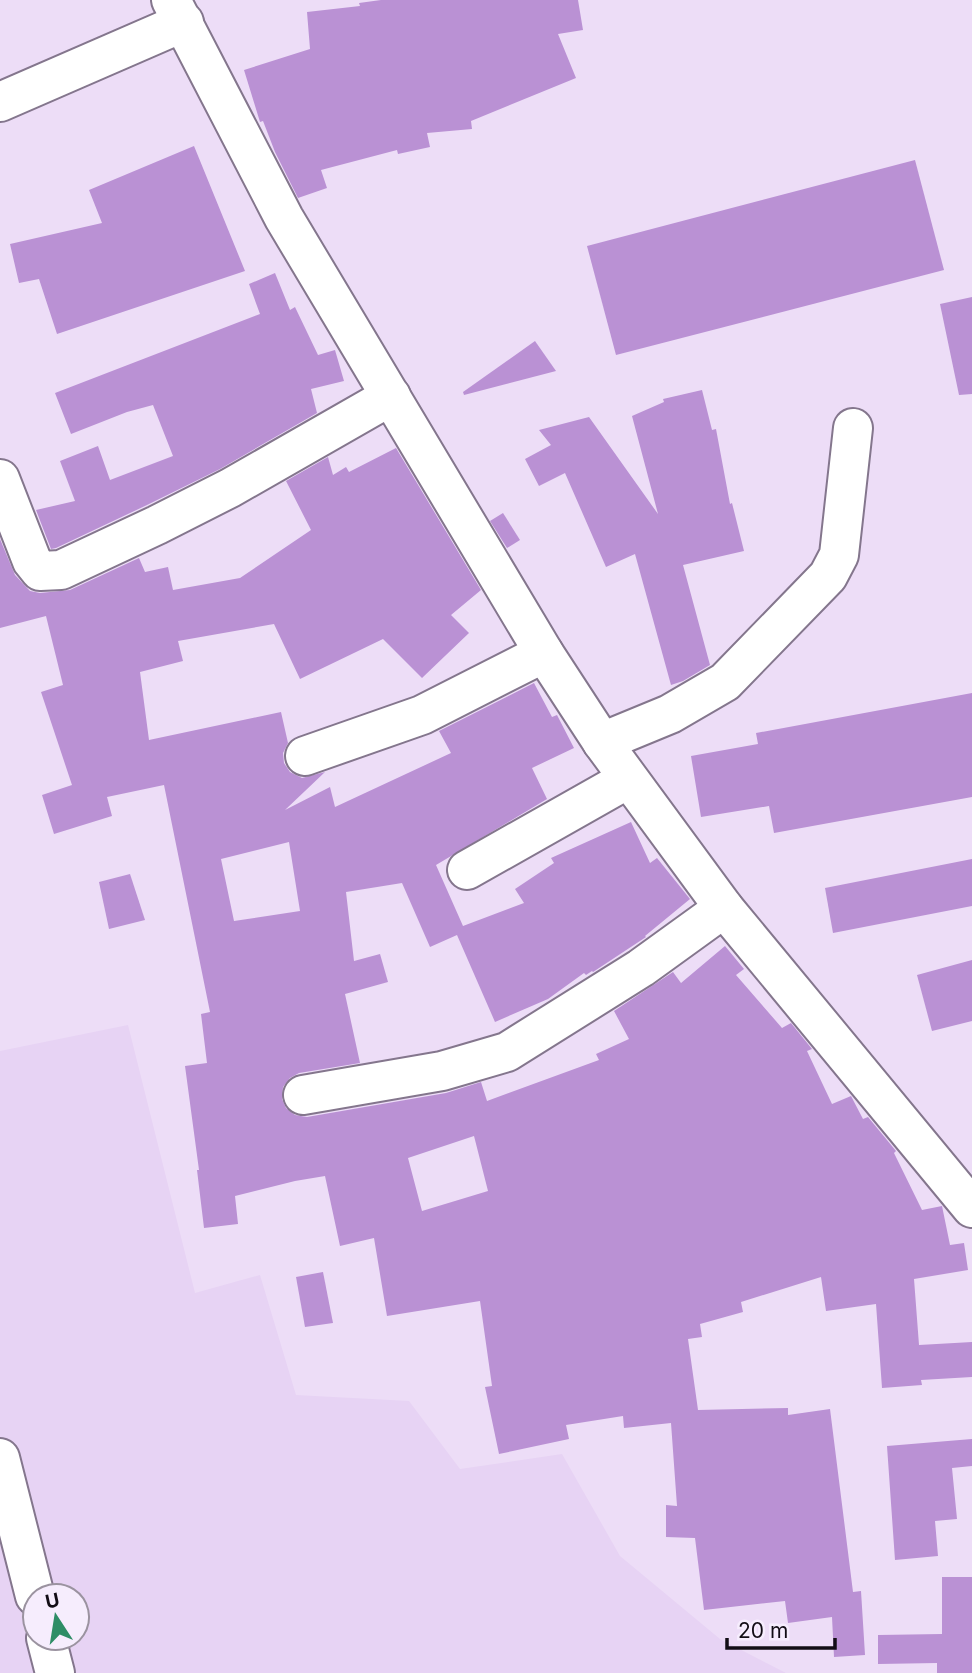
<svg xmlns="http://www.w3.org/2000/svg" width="972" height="1673" font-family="Inter,sans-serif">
	<rect width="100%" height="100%" fill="#edddf7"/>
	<!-- built -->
	<path fill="#e7d3f4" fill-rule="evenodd" d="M 128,1025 L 195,1293 L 260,1275 L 296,1395 L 409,1401 L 460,1469 L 562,1454 L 620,1556 L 720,1639 L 786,1673 L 0,1673 L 0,1051 ZM 35,1596 L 77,1596 L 77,1638 L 35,1638 Z"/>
	<!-- building -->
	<g fill="#ba91d4" fill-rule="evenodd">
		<path d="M 381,0 L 578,0 L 583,30 L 558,34 L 576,78 L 471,121 L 472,129 L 427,133 L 430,147 L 398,154 L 397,150 L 321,170 L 327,188 L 298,198 L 275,152 L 263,121 L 260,122 L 244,70 L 310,49 L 307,12 L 360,6 L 359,3 Z"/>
		<path d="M 194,146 L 245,271 L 57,334 L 39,279 L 19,283 L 10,244 L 102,223 L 89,190 Z"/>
		<path d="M 915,160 L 944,270 L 616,355 L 587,246 Z"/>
		<path d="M 275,273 L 290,310 L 295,307 L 318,355 L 335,350 L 344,381 L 311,389 L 317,413 L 220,469 L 147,505 L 56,548 L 51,549 L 36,510 L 75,501 L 60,461 L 98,446 L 110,480 L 173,456 L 153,405 L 127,412 L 71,434 L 55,393 L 260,314 L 249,284 Z"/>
		<path d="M 972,297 L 972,394 L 959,395 L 940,304 Z"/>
		<path d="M 535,341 L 556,371 L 464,395 L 463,392 Z"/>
		<path d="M 702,390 L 712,430 L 716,429 L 730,504 L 732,503 L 744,551 L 683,565 L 710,665 L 683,681 L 671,685 L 635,554 L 606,567 L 565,473 L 539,486 L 525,459 L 551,445 L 539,430 L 589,417 L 658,514 L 632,416 L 664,402 L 663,399 Z"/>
		<path d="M 396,448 L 481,590 L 451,615 L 469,633 L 422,678 L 383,639 L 300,679 L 274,624 L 178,641 L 183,661 L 140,672 L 149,740 L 281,712 L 288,743 L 283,753 L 284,763 L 290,772 L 302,778 L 325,772 L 285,810 L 330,787 L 335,807 L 451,753 L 439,731 L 534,683 L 552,717 L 557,715 L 574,748 L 532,768 L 547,799 L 436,865 L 463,926 L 524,903 L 515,889 L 554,863 L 551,858 L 631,822 L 650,863 L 657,858 L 690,899 L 645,936 L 646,937 L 593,972 L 592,971 L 586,975 L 584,973 L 548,999 L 495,1022 L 457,935 L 430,947 L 402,883 L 346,892 L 354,961 L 380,954 L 388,982 L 345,994 L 360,1063 L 299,1073 L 290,1078 L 283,1087 L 282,1099 L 286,1108 L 295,1115 L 307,1117 L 446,1093 L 481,1082 L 487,1101 L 599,1060 L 596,1054 L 629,1039 L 614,1011 L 673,972 L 681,983 L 725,946 L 744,969 L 736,975 L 782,1028 L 791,1023 L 812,1049 L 807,1051 L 832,1104 L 851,1096 L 863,1119 L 868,1117 L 896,1151 L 894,1153 L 922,1210 L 942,1206 L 950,1245 L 964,1243 L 968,1270 L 914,1279 L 919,1345 L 972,1342 L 972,1377 L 921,1380 L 922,1385 L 882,1388 L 876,1304 L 826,1311 L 821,1277 L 741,1302 L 743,1312 L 700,1324 L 702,1337 L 688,1339 L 698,1410 L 788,1408 L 788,1415 L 830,1409 L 853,1592 L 861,1591 L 865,1655 L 834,1657 L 832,1617 L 788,1623 L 785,1601 L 704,1610 L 695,1538 L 666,1537 L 666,1505 L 677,1506 L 671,1423 L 624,1428 L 623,1416 L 566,1425 L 569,1439 L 499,1454 L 485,1387 L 492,1386 L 480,1301 L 387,1316 L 374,1238 L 340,1246 L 325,1176 L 295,1181 L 235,1196 L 238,1224 L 204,1228 L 197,1170 L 199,1170 L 185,1066 L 207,1063 L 201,1014 L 210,1012 L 164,785 L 107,797 L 112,816 L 54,834 L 42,795 L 72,785 L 41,692 L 63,685 L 46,616 L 0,628 L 0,539 L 15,575 L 30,591 L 40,593 L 70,590 L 139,558 L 145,572 L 168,567 L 173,590 L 240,578 L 311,530 L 286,481 L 328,457 L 333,475 L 346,467 L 349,472 ZM 289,842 L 300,911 L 234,921 L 221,859 ZM 474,1136 L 488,1191 L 422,1211 L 408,1158 Z"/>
		<path d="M 503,513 L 520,540 L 507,548 L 490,521 Z"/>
		<path d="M 972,693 L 972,797 L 774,833 L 769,806 L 701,817 L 691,756 L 758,744 L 756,733 Z"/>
		<path d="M 972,859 L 972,906 L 833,933 L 825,888 Z"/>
		<path d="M 130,874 L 145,920 L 109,929 L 99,882 Z"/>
		<path d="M 972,960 L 972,1021 L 932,1031 L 917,975 Z"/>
		<path d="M 323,1272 L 333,1323 L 305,1327 L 296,1277 Z"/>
		<path d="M 972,1439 L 972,1466 L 952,1468 L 957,1519 L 935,1521 L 938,1556 L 895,1560 L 887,1446 Z"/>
		<path d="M 942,1577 L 972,1577 L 972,1673 L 937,1673 L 937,1663 L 878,1664 L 878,1635 L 942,1634 Z"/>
	</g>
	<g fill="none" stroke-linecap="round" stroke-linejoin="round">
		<!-- minor casing -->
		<g stroke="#84768d" stroke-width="42">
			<g id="minor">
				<path d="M 0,102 L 184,22"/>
				<path d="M 0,479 L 32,561 L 40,571 L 61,570 L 157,525 L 230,488 L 391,396"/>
				<path d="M 602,742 L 670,714 L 725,682 L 828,576 L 839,555 L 853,428"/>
				<path d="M 305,756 L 422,715 L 544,653"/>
				<path d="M 467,870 L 628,779"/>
				<path d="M 303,1095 L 442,1071 L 507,1052 L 641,968 L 724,908"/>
				<path d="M 0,1458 L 35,1596"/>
				<path d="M 46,1638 L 55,1673"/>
			</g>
		</g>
		<!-- major casing -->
		<g stroke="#84768d" stroke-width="42">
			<path id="major" d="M 171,0 L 284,218 L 544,653 L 602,742 L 724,908 L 972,1208"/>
		</g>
		<!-- minor -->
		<use href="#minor" stroke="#fff" stroke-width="38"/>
		<!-- major -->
		<use href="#major" stroke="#fff" stroke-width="38"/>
	</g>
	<!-- north arrow -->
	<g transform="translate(56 1617) rotate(348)"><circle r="33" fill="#f6edfd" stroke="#9b93a0" stroke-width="2"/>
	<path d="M0-5L12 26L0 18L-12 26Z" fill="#2e8d66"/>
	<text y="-10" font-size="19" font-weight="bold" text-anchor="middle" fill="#120d15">U</text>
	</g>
	<!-- scale -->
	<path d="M727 1638v10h108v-10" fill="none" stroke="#120d15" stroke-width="3.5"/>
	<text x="738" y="1638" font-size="21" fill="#120d15" stroke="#f6edfd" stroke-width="5" paint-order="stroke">20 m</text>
</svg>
